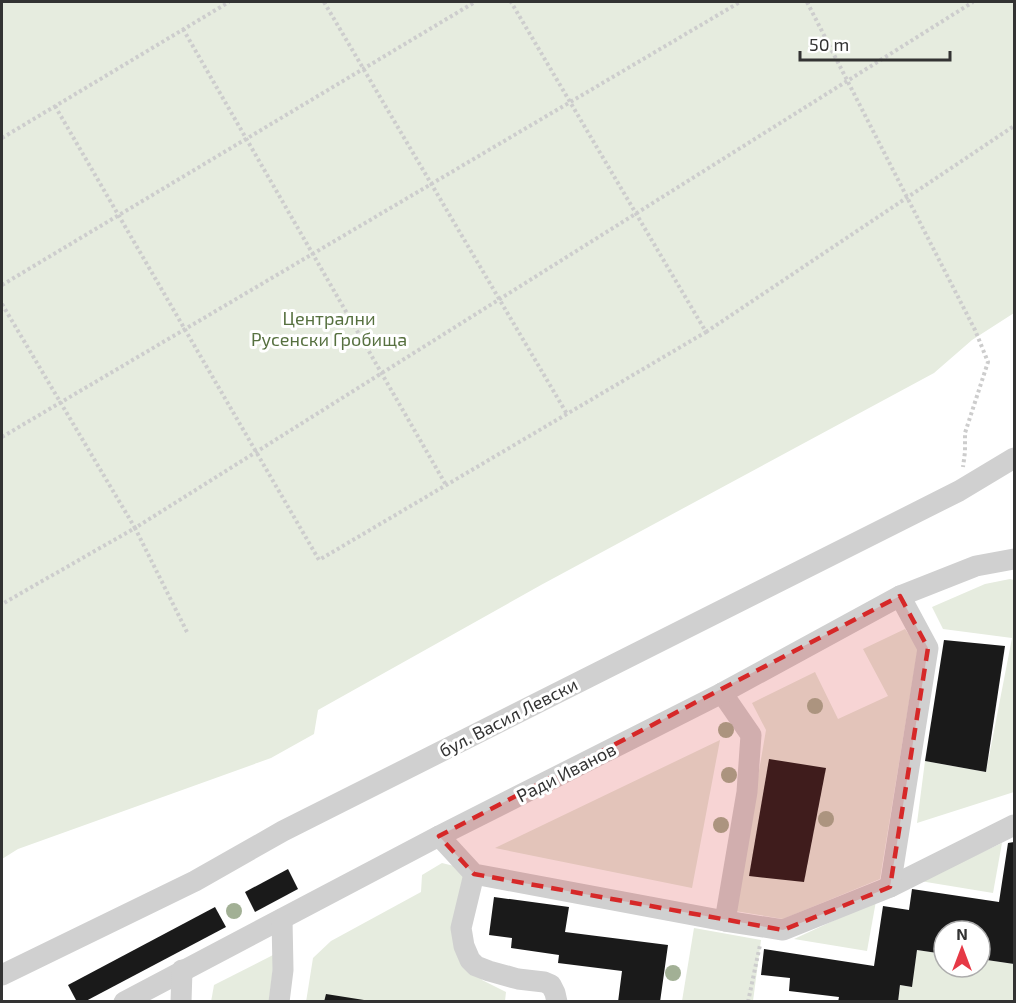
<svg xmlns="http://www.w3.org/2000/svg" width="1016" height="1003" font-family="'Exo 2',sans-serif">
	<rect width="100%" height="100%" fill="#fff"/>
	<!-- green -->
	<g fill="#e6ecdf">
		<path d="M 2,2 L 1014,2 L 1014,313 L 972,340 L 934,373 L 541,585 L 318,710 L 314,734 L 271,758 L 18,849 L 2,859 Z"/>
		<path d="M 1010,579 L 1014,580 L 1014,792 L 917,823 L 925,761 L 986,772 L 1012,638 L 943,629 L 932,607 L 985,584 Z"/>
		<path d="M 905,629 L 918,647 L 880,879 L 783,919 L 735,911 L 766,730 L 752,703 L 815,672 L 838,719 L 888,696 L 863,649 Z"/>
		<path d="M 720,740 L 692,888 L 495,848 Z"/>
		<path d="M 1002,843 L 993,893 L 920,881 Z"/>
		<path d="M 442,863 L 466,869 L 457,913 L 482,980 L 506,992 L 505,1001 L 306,1002 L 313,958 L 331,941 L 421,892 L 422,875 Z"/>
		<path d="M 876,901 L 867,951 L 794,939 Z"/>
		<path d="M 694,928 L 761,940 L 753,1001 L 682,1001 Z"/>
		<path d="M 917,950 L 944,954 L 944,967 L 980,967 L 980,959 L 1014,964 L 1014,1001 L 898,1002 L 900,985 L 911,987 Z"/>
		<path d="M 275,954 L 269,1001 L 211,1002 L 214,985 Z"/>
	</g>
	<!-- building -->
	<g fill="#1a1a1a">
		<path d="M 944,640 L 1005,646 L 986,772 L 925,761 Z"/>
		<path d="M 769,759 L 826,768 L 804,882 L 749,876 Z"/>
		<path d="M 1014,842 L 1014,964 L 980,959 L 980,931 L 944,931 L 944,954 L 917,950 L 912,987 L 900,985 L 898,1002 L 838,1002 L 839,997 L 789,991 L 790,978 L 761,975 L 764,949 L 874,966 L 883,906 L 909,910 L 912,889 L 999,902 L 1008,843 Z"/>
		<path d="M 288,869 L 298,889 L 255,912 L 245,892 Z"/>
		<path d="M 494,897 L 569,907 L 565,932 L 668,945 L 660,1002 L 618,1002 L 622,971 L 558,963 L 559,955 L 511,948 L 512,938 L 489,935 Z"/>
		<path d="M 215,907 L 226,927 L 84,1002 L 77,1002 L 68,985 Z"/>
		<path d="M 326,994 L 364,1000 L 363,1002 L 324,1002 Z"/>
	</g>
	<g fill="none" stroke-linecap="round" stroke-linejoin="round">
		<!-- path -->
		<g stroke="#cdcdcd" stroke-width="4" stroke-dasharray="3 3" stroke-linecap="butt">
			<path d="M 324,2 L 567,414"/>
			<path d="M 807,2 L 975,330 L 988,362 L 965,433 L 965,452 L 963,467"/>
			<path d="M 183,29 L 446,485"/>
			<path d="M 55,106 L 319,560 L 706,332 L 511,2"/>
			<path d="M 2,138 L 229,2"/>
			<path d="M 2,285 L 475,2"/>
			<path d="M 2,304 L 135,528 L 2,604"/>
			<path d="M 706,332 L 1014,126"/>
			<path d="M 2,437 L 740,2"/>
			<path d="M 187,632 L 135,528 L 973,2"/>
			<path d="M 748,1002 L 760,945"/>
		</g>
		<!-- street -->
		<g stroke="#d0d0d0" stroke-width="21">
			<path d="M 722,693 L 751,735 L 747,792 L 725,921"/>
			<path d="M 439,836 L 474,874 L 725,921 L 783,930 L 890,887 L 1014,825"/>
			<path d="M 474,874 L 461,928 L 464,946 L 470,960 L 476,966 L 489,971 L 518,979 L 544,982 L 551,985 L 555,993 L 557,1002"/>
			<path d="M 890,887 L 928,648 L 900,596"/>
			<path d="M 2,975 L 195,881 L 283,831 L 959,491 L 1014,458"/>
			<path d="M 124,1002 L 439,836 L 722,693 L 900,596 L 976,566 L 1014,559"/>
			<path d="M 181,1002 L 182,970"/>
			<path d="M 279,1002 L 283,970 L 282,919"/>
		</g>
	</g>
	<!-- trees -->
	<g fill="#a2b095">
		<circle cx="815" cy="706" r="8"/>
		<circle cx="726" cy="730" r="8"/>
		<circle cx="729" cy="775" r="8"/>
		<circle cx="826" cy="819" r="8"/>
		<circle cx="721" cy="825" r="8"/>
		<circle cx="234" cy="911" r="8"/>
		<circle cx="673" cy="973" r="8"/>
	</g>
	<!-- marked area -->
	<path fill="#d62828" fill-opacity="0.2" stroke="#d62828" stroke-width="4.5" stroke-dasharray="12 8" stroke-linejoin="round" d="M 900,596 L 928,648 L 890,887 L 783,930 L 474,874 L 439,836 Z"/>
	<g text-anchor="middle" dominant-baseline="central" stroke-width="6" stroke-linejoin="round" paint-order="stroke">
		<!-- park labels -->
		<g font-size="18" fill="#56703f" stroke="#fff">
			<text x="329" y="318">Централни<tspan x="329" dy="21">Русенски Гробища</tspan></text>
		</g>
		<!-- street labels -->
		<g font-size="18" fill="#333" stroke="#fff">
			<text transform="translate(508 717) rotate(-27)">бул. Васил Левски</text>
			<text transform="translate(566 772) rotate(-27)">Ради Иванов</text>
		</g>
	</g>
	<!-- border -->
	<rect width="1016" height="1003" fill="none" stroke="#333333" stroke-width="6"/>
	<!-- north arrow -->
	<g transform="translate(962 949)"><circle r="28" fill="#ffffff" stroke="#adadad" stroke-width="1.5"/>
	<path d="M0-4.5L10 22L0 15L-10 22Z" fill="#e63946"/>
	<text y="-9" font-size="16" font-weight="bold" text-anchor="middle" fill="#333333">N</text>
	</g>
	<!-- scale -->
	<path d="M800 51v9h150v-9" fill="none" stroke="#333333" stroke-width="3"/>
	<text x="809" y="51" font-size="18" fill="#333333" stroke="#ffffff" stroke-width="4.5" paint-order="stroke">50 m</text>
</svg>
